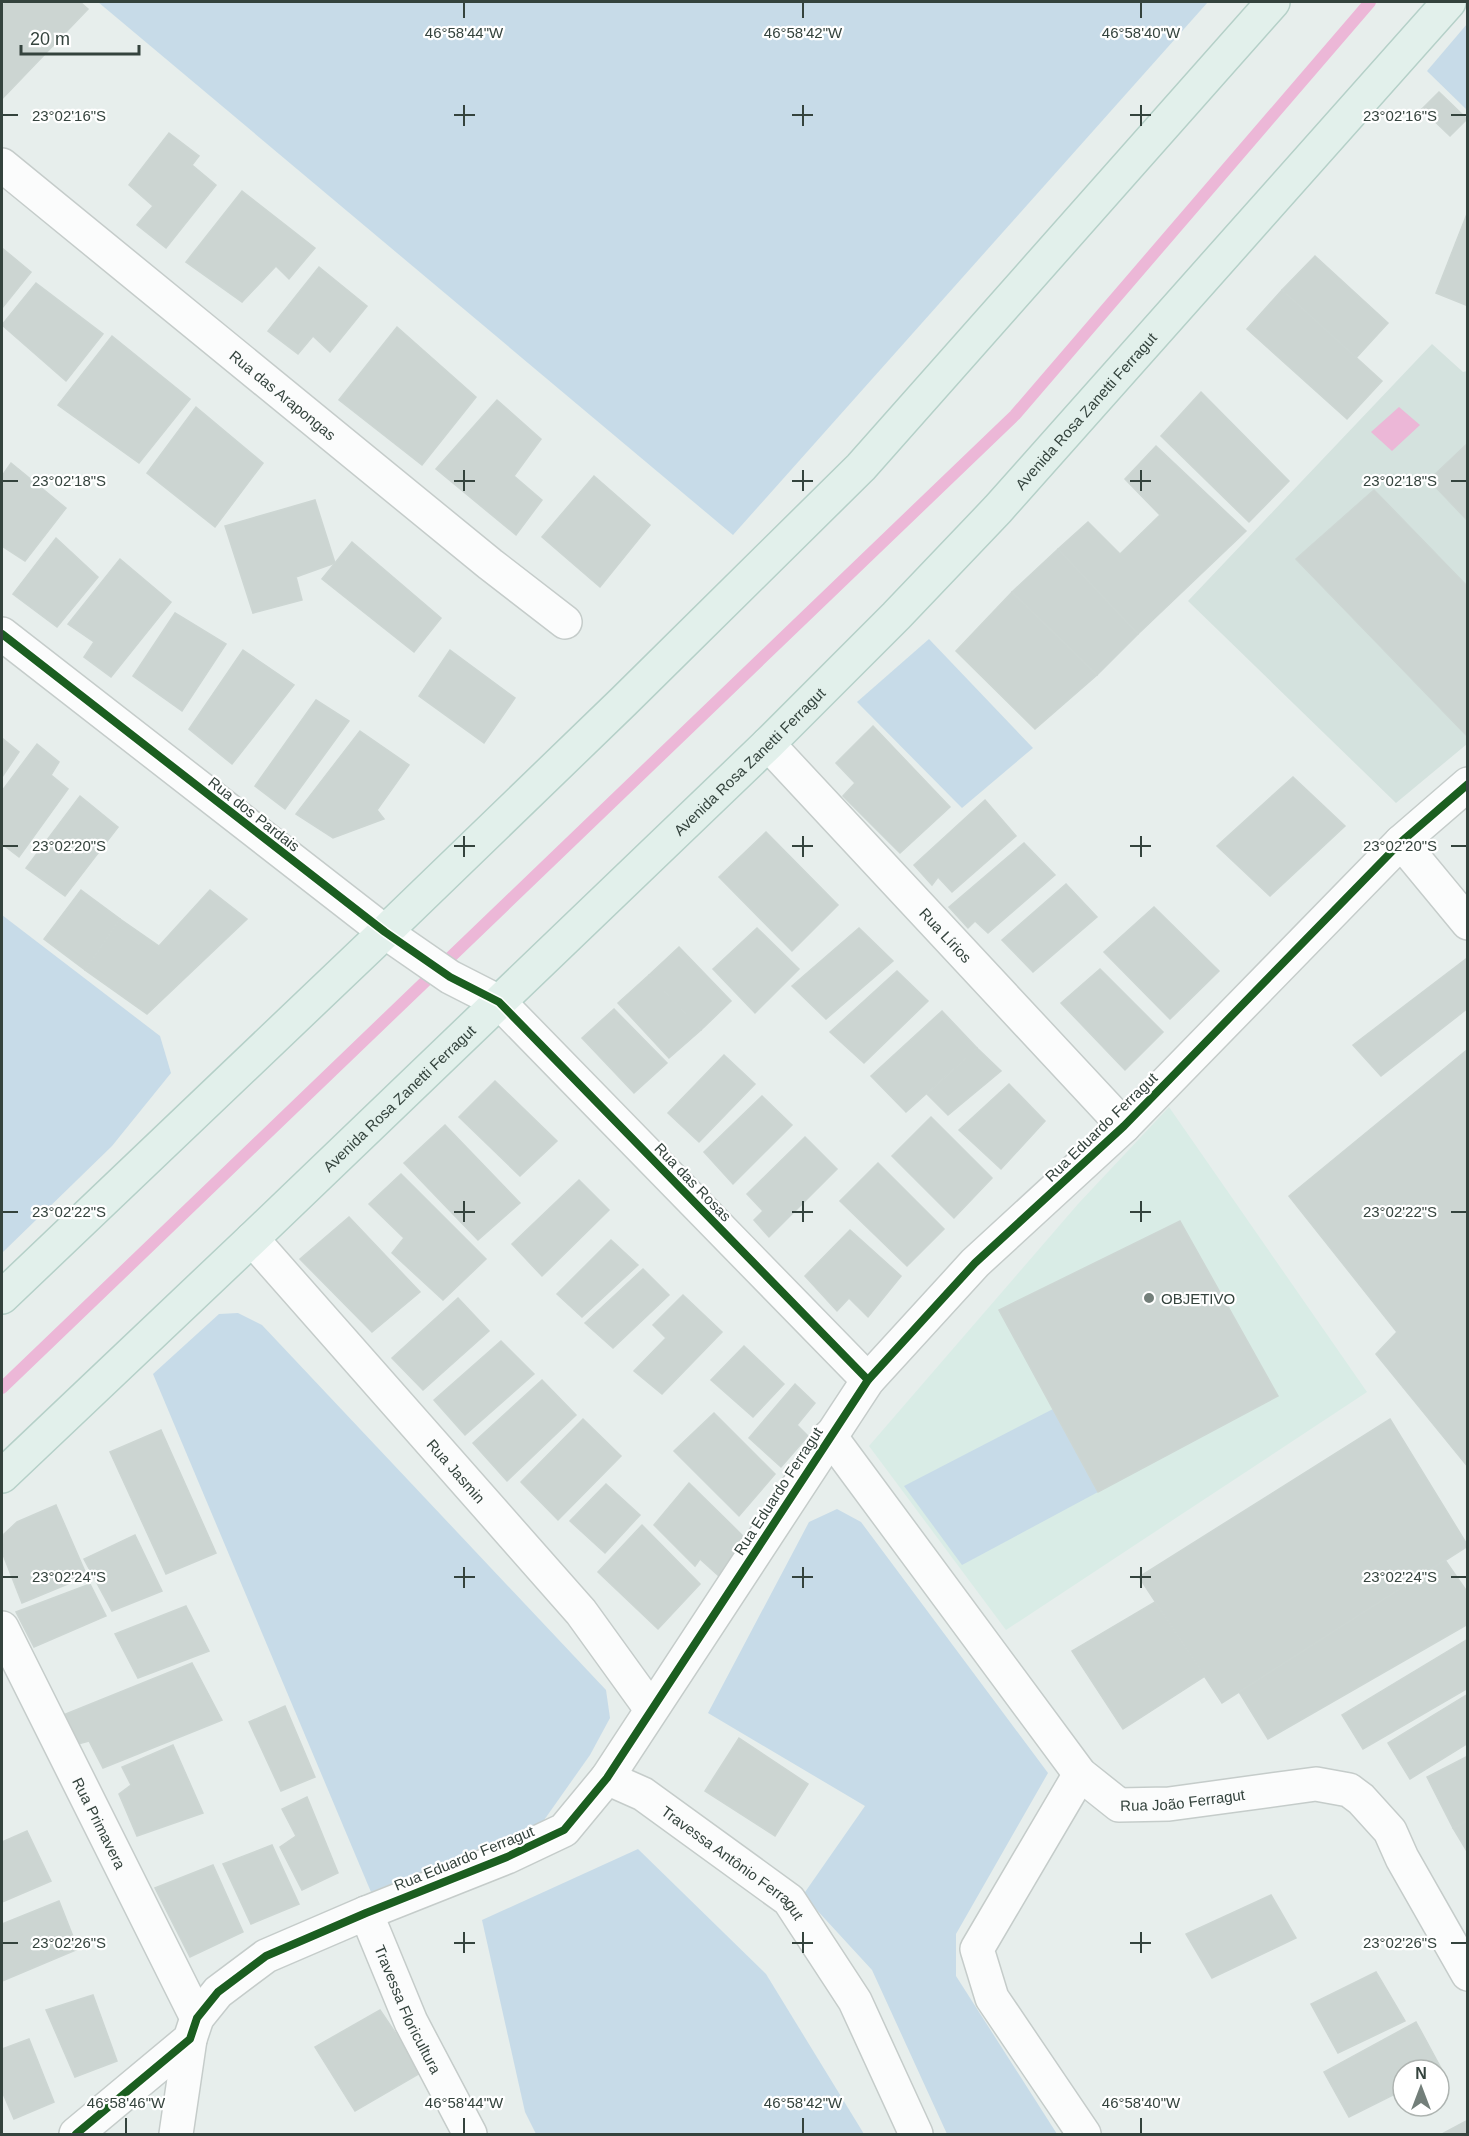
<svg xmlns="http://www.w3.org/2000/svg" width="1469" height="2136" font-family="Arial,sans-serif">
	<rect width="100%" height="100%" fill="#e7eeec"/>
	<!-- residential -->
	<path fill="#d4e2de" d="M 1432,344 L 1463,372 L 1467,371 L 1467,744 L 1396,803 L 1188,601 Z"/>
	<!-- education -->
	<path fill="#d9ece6" d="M 1169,1107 L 1367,1392 L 1006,1630 L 869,1446 L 1078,1204 Z"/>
	<!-- green -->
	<g fill="#c7dbe8">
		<path d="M 98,2 L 1208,2 L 733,535 Z"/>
		<path d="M 1467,24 L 1467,110 L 1427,71 Z"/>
		<path d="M 929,639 L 1033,748 L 962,808 L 857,702 Z"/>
		<path d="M 2,915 L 160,1036 L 171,1073 L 112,1146 L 2,1253 Z"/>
		<path d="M 238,1313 L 262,1325 L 606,1690 L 610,1718 L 590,1755 L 542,1823 L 371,1892 L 153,1374 L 219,1314 Z"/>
		<path d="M 1053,1409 L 1098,1492 L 962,1565 L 904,1486 Z"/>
		<path d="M 837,1509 L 861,1522 L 1048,1773 L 956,1934 L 956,1976 L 1057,2134 L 947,2134 L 872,1970 L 803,1895 L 865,1806 L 708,1713 L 809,1522 Z"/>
		<path d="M 638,1849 L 766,1974 L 864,2134 L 536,2134 L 525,2112 L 482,1920 Z"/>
	</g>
	<!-- water -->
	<path fill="#ecb7d7" d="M 1399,407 L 1420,425 L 1392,451 L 1371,432 Z"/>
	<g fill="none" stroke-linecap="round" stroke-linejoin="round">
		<!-- stream -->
		<path stroke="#ecb7d7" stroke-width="12" d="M 2,1388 L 1015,415 L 1370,2"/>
	</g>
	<!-- building -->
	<g fill="#ccd5d2" stroke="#cdd6d3" stroke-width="1.5">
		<path d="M 6,2 L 80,2 L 88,9 L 2,99 L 2,6 Z"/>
		<path d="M 1439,92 L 1467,119 L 1450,136 L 1422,109 Z"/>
		<path d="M 169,133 L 199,156 L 192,165 L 216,185 L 166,248 L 137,225 L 153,206 L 129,185 Z"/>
		<path d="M 242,191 L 315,248 L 289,279 L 276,266 L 242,302 L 186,262 Z"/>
		<path d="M 1467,214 L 1468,214 L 1468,306 L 1436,293 Z"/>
		<path d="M 2,248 L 31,272 L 2,308 Z"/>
		<path d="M 1315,256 L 1388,323 L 1356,358 L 1282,290 Z"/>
		<path d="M 319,267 L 367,306 L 330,352 L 313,336 L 298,354 L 268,331 Z"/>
		<path d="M 36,283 L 103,334 L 66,381 L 2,325 Z"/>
		<path d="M 1282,290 L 1382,381 L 1347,419 L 1247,329 Z"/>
		<path d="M 397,327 L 476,397 L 422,465 L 339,400 Z"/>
		<path d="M 112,336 L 190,399 L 139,463 L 58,405 Z"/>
		<path d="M 1201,392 L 1289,481 L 1249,522 L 1161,436 Z"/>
		<path d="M 497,400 L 541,439 L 514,476 L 542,500 L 516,535 L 436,469 Z"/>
		<path d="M 196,407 L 263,463 L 215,527 L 147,473 Z"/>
		<path d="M 1468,443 L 1468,521 L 1429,480 Z"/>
		<path d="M 1156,446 L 1246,531 L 1138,634 L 1058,549 L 1088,522 L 1120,554 L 1160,515 L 1125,479 Z"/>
		<path d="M 11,463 L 66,508 L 25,561 L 2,546 L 2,476 Z"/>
		<path d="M 594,476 L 650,525 L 600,587 L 542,537 Z"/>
		<path d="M 1374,490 L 1468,587 L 1468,737 L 1296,559 Z"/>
		<path d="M 315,500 L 335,563 L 296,577 L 302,600 L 253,613 L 225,526 Z"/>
		<path d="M 56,538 L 98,577 L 57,627 L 13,594 Z"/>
		<path d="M 352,542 L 441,618 L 414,652 L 322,579 Z"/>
		<path d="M 1058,549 L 1138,634 L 1097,675 L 1012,592 Z"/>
		<path d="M 120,559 L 171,602 L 111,677 L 84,657 L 94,642 L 68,624 Z"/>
		<path d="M 1012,592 L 1097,675 L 1035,729 L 956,651 Z"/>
		<path d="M 175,613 L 226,644 L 182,711 L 133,676 Z"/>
		<path d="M 243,650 L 294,685 L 232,764 L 189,729 Z"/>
		<path d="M 450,650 L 515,698 L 484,743 L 419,696 Z"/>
		<path d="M 316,700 L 349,721 L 285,809 L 255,786 Z"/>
		<path d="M 873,726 L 950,807 L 900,853 L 843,796 L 855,783 L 836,763 Z"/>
		<path d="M 360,731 L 409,765 L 377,810 L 384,819 L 333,838 L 296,814 Z"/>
		<path d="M 2,738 L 19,752 L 2,777 Z"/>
		<path d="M 37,744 L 59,762 L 51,775 L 68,789 L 19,857 L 2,844 L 2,791 Z"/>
		<path d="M 1293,777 L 1345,826 L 1270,896 L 1217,846 Z"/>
		<path d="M 80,796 L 118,827 L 65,896 L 26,868 Z"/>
		<path d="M 985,800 L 1016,836 L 952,892 L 938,877 L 932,885 L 914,865 Z"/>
		<path d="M 766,832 L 838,905 L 792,951 L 719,877 Z"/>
		<path d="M 1024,843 L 1055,875 L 988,933 L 975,921 L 968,928 L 949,907 Z"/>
		<path d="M 1066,884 L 1097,917 L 1033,972 L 1002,940 Z"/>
		<path d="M 81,890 L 120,919 L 85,970 L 44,939 Z"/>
		<path d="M 210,890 L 247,919 L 147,1014 L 85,970 L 120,919 L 159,946 Z"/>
		<path d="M 1154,907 L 1219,971 L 1170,1019 L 1104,952 Z"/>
		<path d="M 757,928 L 799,969 L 755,1013 L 713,969 Z"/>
		<path d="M 859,928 L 893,961 L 826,1019 L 792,986 Z"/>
		<path d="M 679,947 L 731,1001 L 701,1030 L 649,975 Z"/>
		<path d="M 1466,959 L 1468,1008 L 1381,1076 L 1353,1045 Z"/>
		<path d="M 1100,969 L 1163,1032 L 1125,1070 L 1061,1003 Z"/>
		<path d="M 897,971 L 928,1001 L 864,1063 L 830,1032 Z"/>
		<path d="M 649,975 L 701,1030 L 669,1058 L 618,1003 Z"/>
		<path d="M 614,1009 L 667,1063 L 634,1093 L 582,1038 Z"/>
		<path d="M 942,1011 L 977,1048 L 906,1112 L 871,1076 Z"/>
		<path d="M 977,1048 L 1001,1071 L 948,1115 L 927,1094 Z"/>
		<path d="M 1468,1049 L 1468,1467 L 1376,1354 L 1397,1332 L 1289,1196 Z"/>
		<path d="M 724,1055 L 755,1084 L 699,1142 L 668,1113 Z"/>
		<path d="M 495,1081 L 557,1141 L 520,1176 L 459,1117 Z"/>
		<path d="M 1009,1084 L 1045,1121 L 1001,1169 L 959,1130 Z"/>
		<path d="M 762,1096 L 792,1125 L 733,1184 L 704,1152 Z"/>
		<path d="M 931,1117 L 992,1178 L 954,1218 L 892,1156 Z"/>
		<path d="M 445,1125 L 520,1203 L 478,1240 L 404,1163 Z"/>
		<path d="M 805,1137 L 837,1169 L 769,1237 L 754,1220 L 763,1211 L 747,1194 Z"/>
		<path d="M 878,1163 L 944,1229 L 907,1266 L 840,1201 Z"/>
		<path d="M 401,1174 L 486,1259 L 443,1300 L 392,1253 L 404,1238 L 369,1204 Z"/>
		<path d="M 579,1180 L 609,1210 L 542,1276 L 512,1244 Z"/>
		<path d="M 349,1217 L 420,1292 L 372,1332 L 300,1259 Z"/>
		<path d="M 1180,1221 L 1278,1396 L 1098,1492 L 999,1310 Z"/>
		<path d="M 850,1230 L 901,1276 L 868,1317 L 849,1298 L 837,1311 L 805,1276 Z"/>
		<path d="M 611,1240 L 638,1265 L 582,1317 L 557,1294 Z"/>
		<path d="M 643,1269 L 669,1295 L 613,1348 L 585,1323 Z"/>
		<path d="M 683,1295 L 722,1332 L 662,1394 L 634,1371 L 666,1338 L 653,1325 Z"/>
		<path d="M 458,1298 L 489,1331 L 423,1390 L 392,1358 Z"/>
		<path d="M 501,1341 L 534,1374 L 465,1435 L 434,1400 Z"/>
		<path d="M 744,1346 L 784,1384 L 753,1417 L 711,1380 Z"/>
		<path d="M 542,1380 L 576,1415 L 507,1481 L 473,1443 Z"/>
		<path d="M 795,1384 L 815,1403 L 797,1425 L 808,1436 L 781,1467 L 749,1438 Z"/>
		<path d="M 714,1413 L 775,1474 L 739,1516 L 674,1451 Z"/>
		<path d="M 583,1419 L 621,1456 L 558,1520 L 521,1482 Z"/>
		<path d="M 1390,1419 L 1468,1546 L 1222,1703 L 1139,1577 Z"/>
		<path d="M 161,1430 L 216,1553 L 166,1574 L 110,1452 Z"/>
		<path d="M 689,1483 L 745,1538 L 719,1576 L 700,1559 L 695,1566 L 654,1525 Z"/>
		<path d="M 606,1484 L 640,1515 L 605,1553 L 570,1521 Z"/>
		<path d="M 56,1505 L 87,1576 L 22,1603 L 2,1552 L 4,1534 L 17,1522 Z"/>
		<path d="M 642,1525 L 700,1584 L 658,1629 L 598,1572 Z"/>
		<path d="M 135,1535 L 162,1591 L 112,1611 L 84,1559 Z"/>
		<path d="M 1445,1560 L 1468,1593 L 1468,1624 L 1268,1739 L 1239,1692 Z"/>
		<path d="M 90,1584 L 106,1616 L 34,1647 L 16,1612 Z"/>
		<path d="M 1155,1602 L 1205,1676 L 1123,1729 L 1072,1651 Z"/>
		<path d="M 186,1606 L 209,1651 L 138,1678 L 115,1634 Z"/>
		<path d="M 1468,1639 L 1468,1688 L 1363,1749 L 1342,1715 Z"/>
		<path d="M 192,1663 L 222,1720 L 103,1768 L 89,1741 L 74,1745 L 61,1716 Z"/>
		<path d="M 1468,1694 L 1468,1743 L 1410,1779 L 1388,1743 Z"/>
		<path d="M 285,1706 L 315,1777 L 281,1791 L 249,1722 Z"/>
		<path d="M 739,1738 L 808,1784 L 775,1836 L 705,1791 Z"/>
		<path d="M 173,1745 L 203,1813 L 137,1836 L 119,1794 L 131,1785 L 122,1767 Z"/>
		<path d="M 1468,1756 L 1468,1820 L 1453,1828 L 1427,1777 Z"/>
		<path d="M 307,1797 L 338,1873 L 302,1890 L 280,1847 L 296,1836 L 282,1809 Z"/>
		<path d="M 1468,1821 L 1468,1853 L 1453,1828 Z"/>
		<path d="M 27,1831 L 51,1881 L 2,1902 L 2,1842 Z"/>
		<path d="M 272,1845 L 299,1904 L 251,1924 L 223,1864 Z"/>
		<path d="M 213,1865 L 243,1932 L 190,1957 L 155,1888 Z"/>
		<path d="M 1271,1895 L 1296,1938 L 1212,1978 L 1186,1934 Z"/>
		<path d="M 59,1901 L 78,1949 L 2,1981 L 2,1924 Z"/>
		<path d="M 1376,1972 L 1405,2021 L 1338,2053 L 1311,2004 Z"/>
		<path d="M 93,1995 L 117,2061 L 75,2077 L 46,2010 Z"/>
		<path d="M 380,2010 L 422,2072 L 355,2111 L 315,2047 Z"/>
		<path d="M 1416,2022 L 1442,2070 L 1439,2072 L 1439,2070 L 1403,2070 L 1403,2090 L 1349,2117 L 1324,2072 Z"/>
		<path d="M 29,2039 L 54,2102 L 14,2119 L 2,2091 L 2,2049 Z"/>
		<path d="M 1468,2120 L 1468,2134 L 1442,2134 Z"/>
	</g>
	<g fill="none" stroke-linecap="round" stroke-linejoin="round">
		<!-- minor casing -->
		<g stroke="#c5ccca" stroke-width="36">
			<g id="minor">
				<path id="s1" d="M 2,165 L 490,564 L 565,622"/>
				<path d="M 2,634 L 385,932 L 450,977 L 499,1002 L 868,1380"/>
				<path id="s2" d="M 768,744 L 1124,1126"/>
				<path d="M 1401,842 L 1468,923"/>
				<path id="s3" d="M 252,1239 L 581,1612 L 651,1709"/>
				<path id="s4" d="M 830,1436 L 1080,1774 L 1119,1805 L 1169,1804 L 1316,1784 L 1349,1790 L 1361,1799 L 1390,1831 L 1402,1858 L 1468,1974"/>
				<path id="s5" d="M 2,1628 L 197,2018"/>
				<path d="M 1080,1774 L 977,1949 L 992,1998 L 1084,2134"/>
				<path id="s6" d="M 607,1778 L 643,1794 L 789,1900 L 855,2001 L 916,2134"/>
				<path id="s7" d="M 366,1913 L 411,2022 L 470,2134"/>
				<path d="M 76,2134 L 190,2039 L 197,2018 L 218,1992 L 266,1956 L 366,1913 L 507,1857 L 564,1830 L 607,1778 L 868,1380 L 975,1263 L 1124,1126 L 1401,842 L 1468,784"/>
				<path d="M 176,2134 L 190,2039"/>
			</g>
		</g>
		<!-- major casing -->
		<g stroke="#b5d0c8" stroke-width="36">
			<g id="major">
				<path d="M 2,1297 L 385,932 L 624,701 L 861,467 L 1273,2"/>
				<path id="s8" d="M 2,1476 L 252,1239 L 768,744 L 896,616 L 998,509 L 1449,2"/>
			</g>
		</g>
		<!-- minor -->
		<use href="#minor" stroke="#fbfcfc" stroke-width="33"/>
		<!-- major -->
		<use href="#major" stroke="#e2f0eb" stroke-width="33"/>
		<!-- cycleway casing -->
		<g stroke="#fff" stroke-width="11">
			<g id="cycleway">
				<path d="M 2,634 L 385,932 L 450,977 L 499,1002 L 868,1380"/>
				<path d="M 76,2134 L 190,2039 L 197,2018 L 218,1992 L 266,1956 L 366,1913 L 507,1857 L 564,1830 L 607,1778 L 868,1380 L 975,1263 L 1124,1126 L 1401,842 L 1468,784"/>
			</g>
		</g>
		<!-- cycleway -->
		<use href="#cycleway" stroke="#1b5e20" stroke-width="8"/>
	</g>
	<!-- ticks -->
	<path fill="none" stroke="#34433d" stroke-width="2" d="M 464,3 L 464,18M 803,3 L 803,18M 1141,3 L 1141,18M 464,105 L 464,126M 803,105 L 803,126M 1141,105 L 1141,126M 3,115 L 18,115M 454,115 L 475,115M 792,115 L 813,115M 1130,115 L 1151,115M 1451,115 L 1466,115M 464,470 L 464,491M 803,470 L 803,491M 1141,470 L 1141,491M 3,481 L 18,481M 454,481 L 475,481M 792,481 L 813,481M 1130,481 L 1151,481M 1451,481 L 1466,481M 464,836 L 464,857M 803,836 L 803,857M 1141,836 L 1141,857M 3,846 L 18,846M 454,846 L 475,846M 792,846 L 813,846M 1130,846 L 1151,846M 1451,846 L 1466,846M 464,1201 L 464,1222M 803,1201 L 803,1222M 1141,1201 L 1141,1222M 3,1212 L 18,1212M 454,1212 L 475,1212M 792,1212 L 813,1212M 1130,1212 L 1151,1212M 1451,1212 L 1466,1212M 464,1567 L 464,1588M 803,1567 L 803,1588M 1141,1567 L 1141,1588M 3,1577 L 18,1577M 454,1577 L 475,1577M 792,1577 L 813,1577M 1130,1577 L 1151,1577M 1451,1577 L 1466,1577M 464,1932 L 464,1953M 803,1932 L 803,1953M 1141,1932 L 1141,1953M 3,1943 L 18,1943M 454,1943 L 475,1943M 792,1943 L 813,1943M 1130,1943 L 1151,1943M 1451,1943 L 1466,1943M 126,2118 L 126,2133M 464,2118 L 464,2133M 803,2118 L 803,2133M 1141,2118 L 1141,2133"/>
	<!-- markers -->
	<circle fill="#737f7a" stroke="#fff" stroke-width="2" cx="1149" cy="1298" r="6"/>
	<g text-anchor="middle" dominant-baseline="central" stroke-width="4.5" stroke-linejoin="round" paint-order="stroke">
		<!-- street labels -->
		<g font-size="15" fill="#34433d" stroke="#fff">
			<text stroke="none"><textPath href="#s1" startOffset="363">Rua das Arapongas</textPath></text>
			<text stroke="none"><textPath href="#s8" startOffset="1520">Avenida Rosa Zanetti Ferragut</textPath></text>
			<text stroke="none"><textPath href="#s8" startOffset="1034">Avenida Rosa Zanetti Ferragut</textPath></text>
			<text transform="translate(254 814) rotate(38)">Rua dos Pardais</text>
			<text stroke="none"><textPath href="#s2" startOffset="261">Rua Lírios</textPath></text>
			<text stroke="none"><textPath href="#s8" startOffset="548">Avenida Rosa Zanetti Ferragut</textPath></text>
			<text transform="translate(1101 1127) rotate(-44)">Rua Eduardo Ferragut</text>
			<text transform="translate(693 1182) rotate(46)">Rua das Rosas</text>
			<text stroke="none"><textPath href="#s3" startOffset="309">Rua Jasmin</textPath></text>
			<text transform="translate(778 1491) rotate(-57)">Rua Eduardo Ferragut</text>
			<text stroke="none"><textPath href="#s4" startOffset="534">Rua João Ferragut</textPath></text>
			<text stroke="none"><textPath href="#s5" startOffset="218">Rua Primavera</textPath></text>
			<text transform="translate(464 1858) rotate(-22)">Rua Eduardo Ferragut</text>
			<text stroke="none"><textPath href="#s6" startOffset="153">Travessa Antônio Ferragut</textPath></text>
			<text stroke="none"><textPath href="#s7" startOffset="105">Travessa Floricultura</textPath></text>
		</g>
		<!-- poi labels -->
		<g font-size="15" fill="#34433d" stroke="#fff" text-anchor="start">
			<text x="1161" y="1298">OBJETIVO</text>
		</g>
	</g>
	<g font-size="15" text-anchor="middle" fill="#34433d" stroke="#fff" stroke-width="4.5" stroke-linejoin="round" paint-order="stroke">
		<text x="464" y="38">46°58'44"W</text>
		<text x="803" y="38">46°58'42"W</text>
		<text x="1141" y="38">46°58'40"W</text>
		<text x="69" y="121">23°02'16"S</text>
		<text x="1400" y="121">23°02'16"S</text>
		<text x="69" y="486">23°02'18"S</text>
		<text x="1400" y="486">23°02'18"S</text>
		<text x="69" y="851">23°02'20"S</text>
		<text x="1400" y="851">23°02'20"S</text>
		<text x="69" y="1217">23°02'22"S</text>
		<text x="1400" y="1217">23°02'22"S</text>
		<text x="69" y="1582">23°02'24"S</text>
		<text x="1400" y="1582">23°02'24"S</text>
		<text x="69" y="1948">23°02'26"S</text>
		<text x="1400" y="1948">23°02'26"S</text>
		<text x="126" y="2108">46°58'46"W</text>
		<text x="464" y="2108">46°58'44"W</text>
		<text x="803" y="2108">46°58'42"W</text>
		<text x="1141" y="2108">46°58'40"W</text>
	</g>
	<!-- border -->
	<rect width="1469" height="2136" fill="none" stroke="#34433d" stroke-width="6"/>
	<!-- north arrow -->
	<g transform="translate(1421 2088)"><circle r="28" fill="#ffffff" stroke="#aeb4b1" stroke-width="1.5"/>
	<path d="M0-4.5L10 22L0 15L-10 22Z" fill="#737f7a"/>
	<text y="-9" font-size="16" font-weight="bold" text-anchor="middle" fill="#34433d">N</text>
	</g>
	<!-- scale -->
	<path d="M21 45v9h118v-9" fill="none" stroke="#34433d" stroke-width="3"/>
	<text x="30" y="45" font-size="18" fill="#34433d" stroke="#ffffff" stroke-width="4.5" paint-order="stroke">20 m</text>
</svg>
